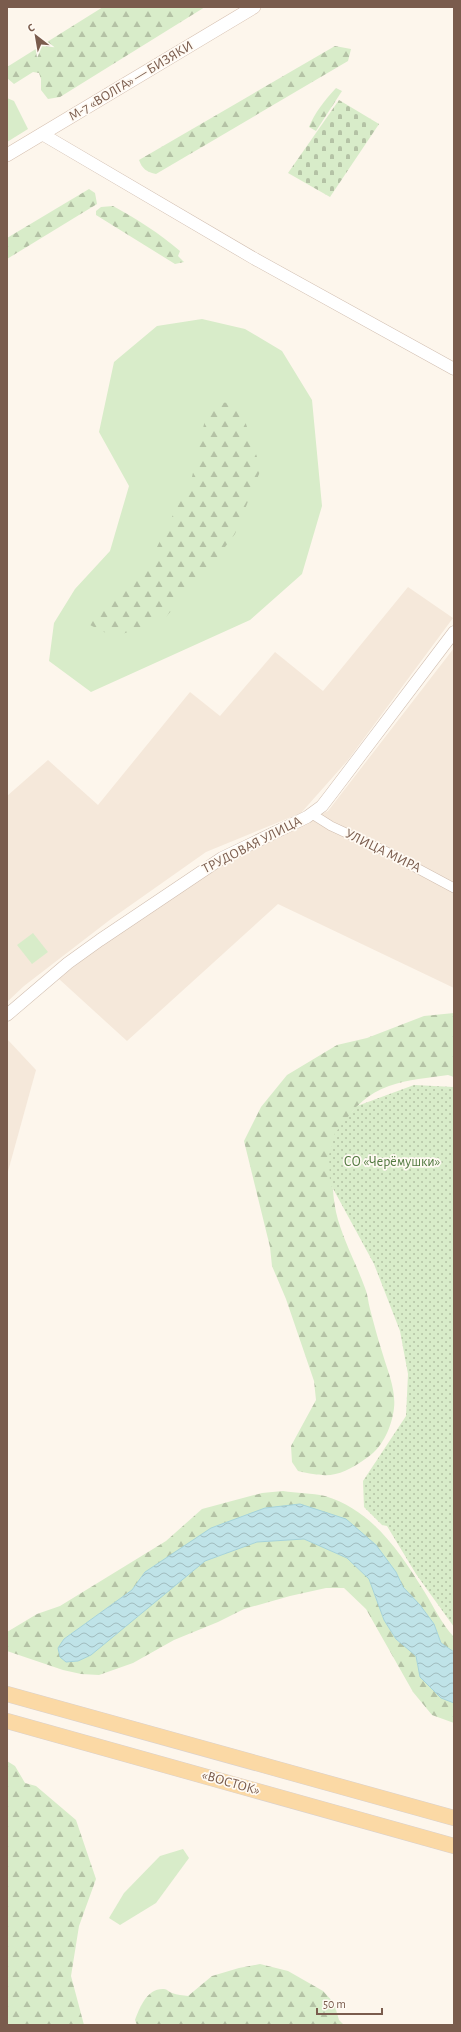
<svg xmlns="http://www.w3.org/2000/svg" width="461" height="2032" font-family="'Alegreya Sans',sans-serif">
	<defs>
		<pattern id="forest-firs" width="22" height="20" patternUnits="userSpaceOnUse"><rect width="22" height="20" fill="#d8ecc9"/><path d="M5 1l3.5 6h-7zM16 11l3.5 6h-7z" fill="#b4c2a5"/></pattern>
		<pattern id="cemetery-stones" width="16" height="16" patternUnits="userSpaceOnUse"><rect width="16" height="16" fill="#d8ecc9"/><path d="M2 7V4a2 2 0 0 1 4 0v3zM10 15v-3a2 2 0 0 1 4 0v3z" fill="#b4c2a5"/></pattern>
		<pattern id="garden-dots" width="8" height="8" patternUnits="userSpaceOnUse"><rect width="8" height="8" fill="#d8ecc9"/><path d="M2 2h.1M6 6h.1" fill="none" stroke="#b4c2a5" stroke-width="1.8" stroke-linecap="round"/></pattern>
		<pattern id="water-waves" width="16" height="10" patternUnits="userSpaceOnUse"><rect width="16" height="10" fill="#bfe3e8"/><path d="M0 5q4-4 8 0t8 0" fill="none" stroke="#a0bbbe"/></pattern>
	</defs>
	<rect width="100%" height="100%" fill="#fdf6ec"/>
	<!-- residential -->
	<g fill="#f5e8da">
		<path d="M 408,587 L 453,618 L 348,760 L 301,813 L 206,852 L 111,919 L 24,986 L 7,1002 L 7,796 L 48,760 L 98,805 L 190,692 L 220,716 L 275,652 L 323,691 Z"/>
		<path d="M 454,648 L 454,988 L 278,904 L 127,1041 L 59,979 L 107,939 L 245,851 L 328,811 Z"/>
		<path d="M 7,1039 L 36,1070 L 7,1175 Z"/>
	</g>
	<!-- green -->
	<g fill="#d8ecc9">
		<path d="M 7,98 L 14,101 L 28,129 L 7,142 Z"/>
		<path d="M 202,319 L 245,329 L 282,351 L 312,400 L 322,506 L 302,574 L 250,620 L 91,692 L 49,661 L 54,623 L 75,589 L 110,551 L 129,486 L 99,432 L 114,362 L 157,326 Z"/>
		<path d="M 33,933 L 48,952 L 32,964 L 17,945 Z"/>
		<path d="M 183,1849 L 189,1858 L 156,1903 L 120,1925 L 109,1918 L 124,1893 L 160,1856 Z"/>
	</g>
	<!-- forest -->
	<g fill="url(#forest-firs)">
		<path d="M 103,7 L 205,7 L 60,97 L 48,99 L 41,90 L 41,79 L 39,73 L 33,72 L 14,84 L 7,78 L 7,67 Z"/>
		<path d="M 335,46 L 351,49 L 348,61 L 156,174 C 147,172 142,169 139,160 Z"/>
		<path d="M 336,88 L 342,91 L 316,131 L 309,127 C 315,112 325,100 336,88 Z"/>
		<path d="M 89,189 L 95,193 L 97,204 L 7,259 L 7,238 Z"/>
		<path d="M 113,206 C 137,219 159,233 180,251 L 178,256 L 184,262 L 175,264 L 96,215 L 96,211 L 101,207 Z"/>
		<path d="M 209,402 L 233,403 L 246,424 L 261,469 L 235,534 L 205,573 L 164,619 L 114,637 L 84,622 L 144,573 L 192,477 Z"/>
		<path d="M 454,1013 L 454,1077 L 448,1075 C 429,1078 408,1079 389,1086 C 336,1105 326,1162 336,1212 C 342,1238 356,1263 365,1288 C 368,1295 368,1302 370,1309 C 374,1324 378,1340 383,1355 C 388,1372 396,1390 394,1408 C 392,1426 383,1447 368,1457 C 341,1476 331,1479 298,1471 L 292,1462 L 291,1446 L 316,1400 L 314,1381 L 286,1299 L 272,1266 L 270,1247 L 244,1141 L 261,1107 L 287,1075 L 337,1045 L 367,1038 L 424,1016 Z"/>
		<path d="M 283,1491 C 296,1493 312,1493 325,1496 C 372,1510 400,1552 424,1591 C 434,1607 441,1623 454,1637 L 454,1652 L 441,1643 L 434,1624 L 420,1605 L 403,1587 L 396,1572 L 300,1504 L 145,1572 L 132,1590 L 64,1639 L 60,1656 L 66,1662 L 78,1661 L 205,1561 L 257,1542 L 304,1539 L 347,1558 L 369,1579 L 384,1620 L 396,1639 L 416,1656 L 420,1677 L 441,1698 L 454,1703 L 454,1723 L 432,1715 L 413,1692 L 366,1609 L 344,1588 L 326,1588 L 290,1596 L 244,1609 L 218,1622 L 174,1640 L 133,1663 L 99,1675 L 81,1674 L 63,1670 L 7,1651 L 7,1632 L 37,1614 L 60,1606 L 166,1541 L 202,1509 L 262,1493 Z"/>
		<path d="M 7,1761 L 15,1766 L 25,1783 L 36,1786 L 76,1820 L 96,1879 L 79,1926 L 71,1976 L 84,2025 L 7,2025 Z"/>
		<path d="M 260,1964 L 288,1971 L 323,1991 L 334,2003 L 339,2020 L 344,2025 L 137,2025 L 135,2020 C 140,2007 147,1988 164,1989 C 167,1989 169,1992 172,1993 C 177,1995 183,1995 188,1996 L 212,1976 L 239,1968 Z"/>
	</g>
	<!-- cemetery -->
	<path fill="url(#cemetery-stones)" d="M 339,100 L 379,124 L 330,197 L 288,173 Z"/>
	<!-- garden -->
	<path fill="url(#garden-dots)" d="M 414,1085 L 454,1087 L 454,1627 L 416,1574 L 387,1526 L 382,1525 L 364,1507 L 363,1481 L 406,1416 L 408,1374 L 400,1331 L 374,1264 L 330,1183 L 329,1155 L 335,1133 L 357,1106 Z"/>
	<!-- water -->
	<path fill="url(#water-waves)" stroke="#a5d3da" d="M 300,1504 L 346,1519 L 376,1545 L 396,1572 L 403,1587 L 420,1605 L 434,1624 L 441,1643 L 454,1652 L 454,1703 L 441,1698 L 420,1677 L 416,1656 L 396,1639 L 384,1620 L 369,1579 L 347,1558 L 304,1539 L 257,1542 L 205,1561 L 91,1655 L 78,1661 L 66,1662 L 60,1657 L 58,1648 L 64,1639 L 132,1590 L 145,1572 L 211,1528 L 265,1508 Z"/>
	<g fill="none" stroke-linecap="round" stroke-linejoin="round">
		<!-- minor casing -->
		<g stroke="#d1beb0" stroke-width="10">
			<path id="minor" d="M 312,814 L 331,826 L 383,850 L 454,888"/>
		</g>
		<!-- tertiary casing -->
		<g stroke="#d1beb0" stroke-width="13">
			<g id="tertiary">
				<path d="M 42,134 L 255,259 L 454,369"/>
				<path d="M 7,1015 L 68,963 L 100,940 L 222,858 L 307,817 L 322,806 L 332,793 L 454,632"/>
			</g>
		</g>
		<!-- secondary casing -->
		<g stroke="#d6c0b0" stroke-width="14">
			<path id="secondary" d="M 7,155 L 254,7"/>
		</g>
		<!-- primary casing -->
		<g stroke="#dad1cd" stroke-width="16">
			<g id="primary">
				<path d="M 7,1694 L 454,1818"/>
				<path d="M 7,1721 L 454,1846"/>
			</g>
		</g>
		<!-- minor -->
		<use href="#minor" stroke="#fff" stroke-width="9"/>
		<!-- tertiary -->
		<use href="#tertiary" stroke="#fff" stroke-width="12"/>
		<!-- secondary -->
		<use href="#secondary" stroke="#fff" stroke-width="13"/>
		<!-- primary -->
		<use href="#primary" stroke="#fbd9a5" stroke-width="15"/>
	</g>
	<g text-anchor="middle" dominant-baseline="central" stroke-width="3.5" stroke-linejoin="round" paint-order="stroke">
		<!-- street labels -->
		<g font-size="14" fill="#7a5c4d" stroke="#fffaf3">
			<text transform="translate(131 81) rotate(-31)">М-7 «ВОЛГА» — БИЗЯКИ</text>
			<text transform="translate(252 845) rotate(-27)">ТРУДОВАЯ УЛИЦА</text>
			<text transform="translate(383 851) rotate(26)">УЛИЦА МИРА</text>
			<text transform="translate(231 1783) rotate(16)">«ВОСТОК»</text>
		</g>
		<!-- park labels -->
		<g font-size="14" fill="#537a41" stroke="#fffaf3">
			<text x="392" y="1162">СО «Черёмушки»</text>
		</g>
	</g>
	<!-- border -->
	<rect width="461" height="2032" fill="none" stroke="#7a5c4d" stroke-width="16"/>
	<!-- north arrow -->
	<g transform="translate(36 36) rotate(329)" stroke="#fffaf3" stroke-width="3" paint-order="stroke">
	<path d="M0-3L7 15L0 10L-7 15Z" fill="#7a5c4d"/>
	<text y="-6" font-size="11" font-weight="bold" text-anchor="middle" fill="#7a5c4d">С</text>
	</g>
	<!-- scale -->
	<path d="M317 2008v6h65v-6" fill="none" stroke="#7a5c4d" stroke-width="2"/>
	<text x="323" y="2008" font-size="12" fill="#7a5c4d" stroke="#fffaf3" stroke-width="3" paint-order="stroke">50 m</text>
</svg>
